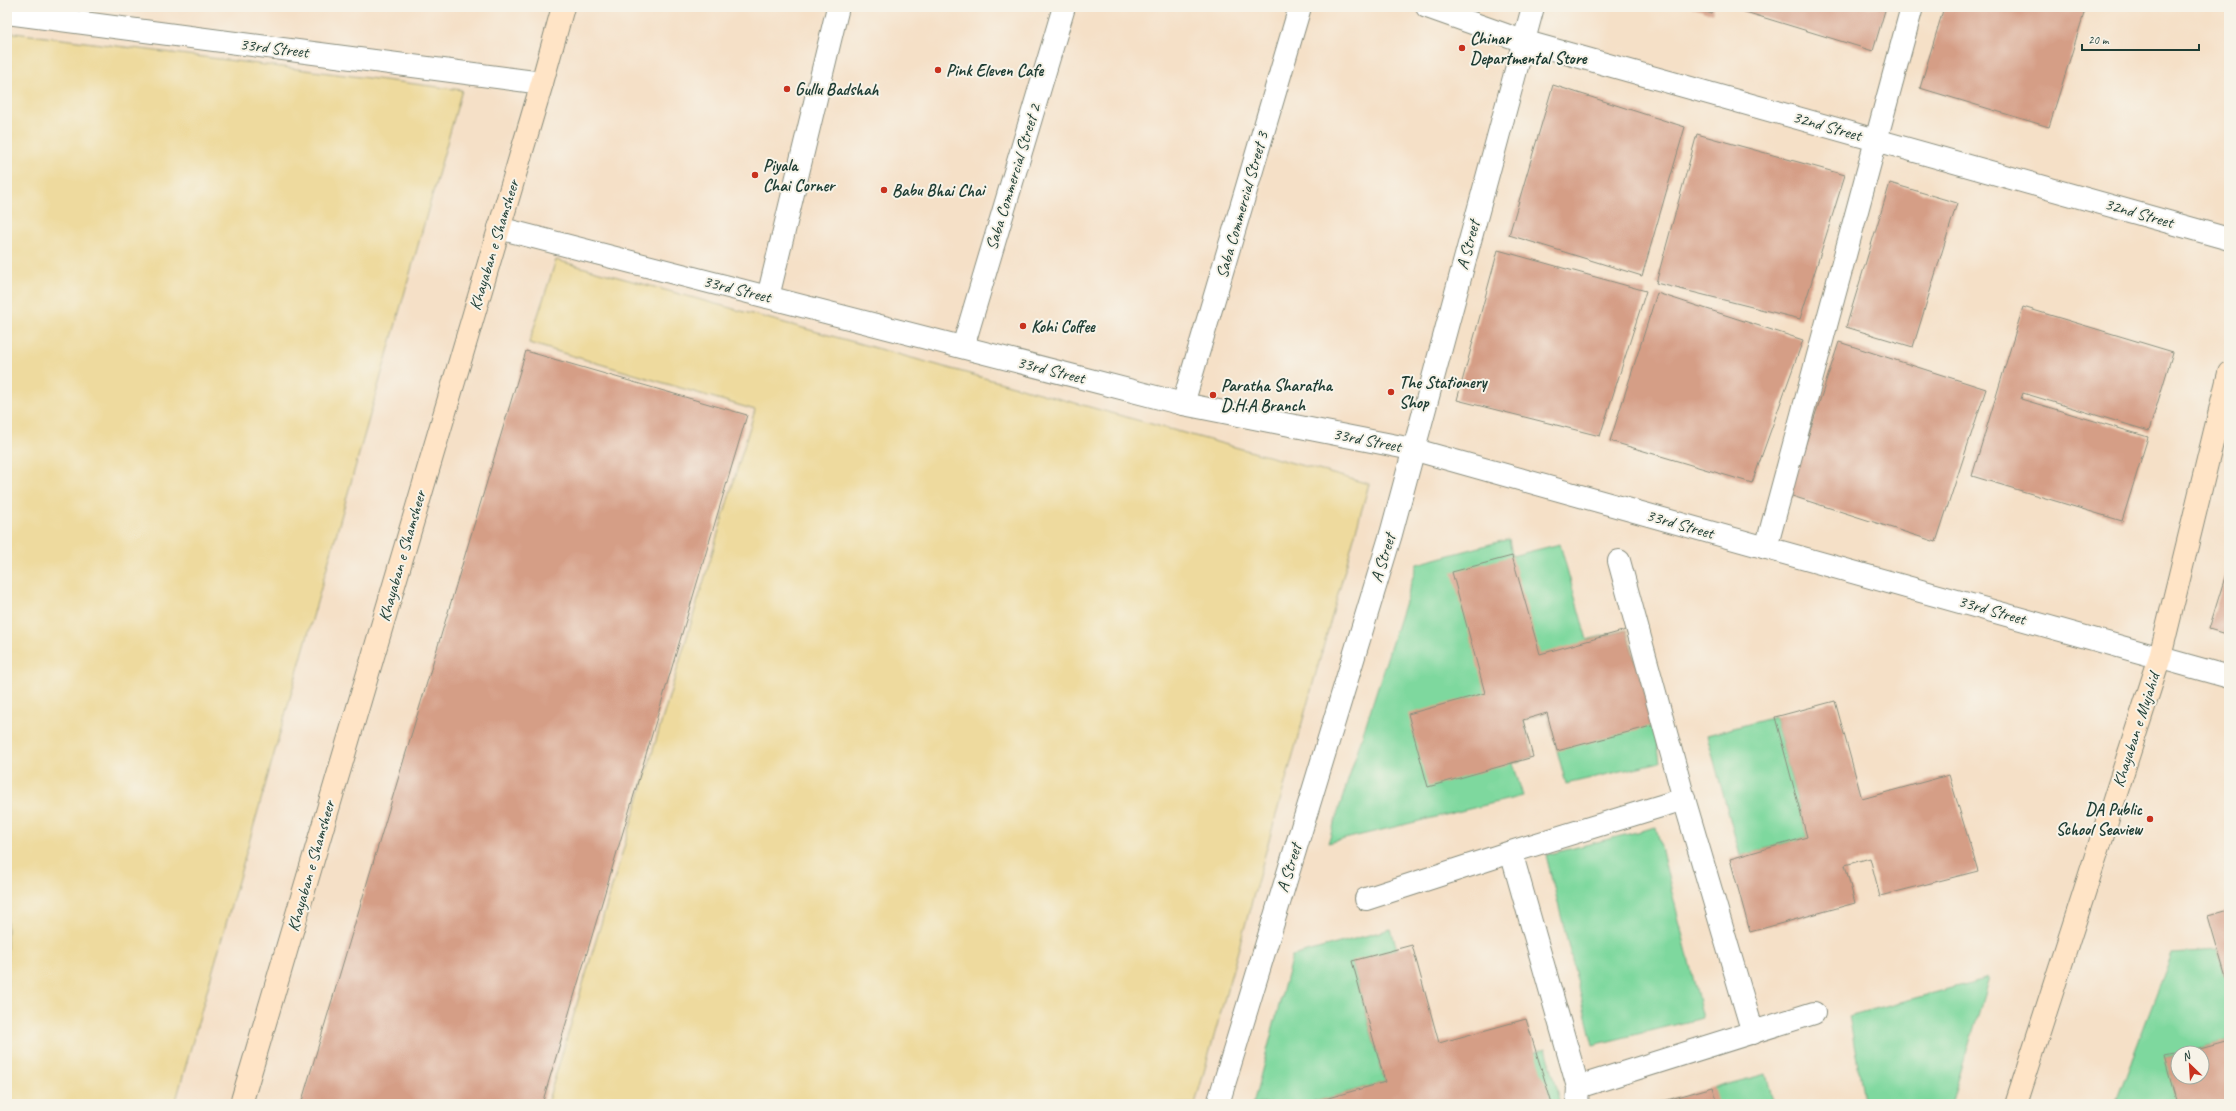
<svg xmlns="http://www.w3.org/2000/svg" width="2236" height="1111" font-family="Caveat,sans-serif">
	<rect width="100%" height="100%" fill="#f7f3e8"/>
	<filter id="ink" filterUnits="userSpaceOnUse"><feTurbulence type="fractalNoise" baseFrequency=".025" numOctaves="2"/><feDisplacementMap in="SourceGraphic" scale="8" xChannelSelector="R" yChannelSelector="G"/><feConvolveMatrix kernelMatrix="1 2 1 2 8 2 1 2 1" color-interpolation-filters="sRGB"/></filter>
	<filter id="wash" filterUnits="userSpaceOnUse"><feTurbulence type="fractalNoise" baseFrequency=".012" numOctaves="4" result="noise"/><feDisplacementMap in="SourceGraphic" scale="16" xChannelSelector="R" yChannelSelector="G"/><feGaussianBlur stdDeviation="0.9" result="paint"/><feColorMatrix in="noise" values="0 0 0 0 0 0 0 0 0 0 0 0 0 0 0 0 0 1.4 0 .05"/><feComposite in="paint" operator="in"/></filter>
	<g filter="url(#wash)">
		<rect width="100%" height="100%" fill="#f5e0c7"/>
		<!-- green -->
		<g fill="#7ed89e" stroke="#4e8a69">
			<path d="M 1509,539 L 1512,556 L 1560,544 L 1587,640 L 1626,630 L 1655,725 L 1660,762 L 1566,784 L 1547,713 L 1523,720 L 1533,757 L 1513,763 L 1523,796 L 1328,843 L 1417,564 Z"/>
			<path d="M 1775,717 L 1807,837 L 1740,856 L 1707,735 Z"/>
			<path d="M 1656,827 L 1703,1018 L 1593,1045 L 1546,855 Z"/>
			<path d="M 1391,929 L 1397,949 L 1352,962 L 1385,1082 L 1307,1104 L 1253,1104 L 1292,956 Z"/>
			<path d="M 2218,950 L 2229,990 L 2229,1040 L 2165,1057 L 2177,1104 L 2115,1104 L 2172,953 Z"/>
			<path d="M 1989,978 L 1951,1104 L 1865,1104 L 1849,1016 Z"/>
			<path d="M 1546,1048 L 1561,1104 L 1489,1104 L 1536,1052 Z"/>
			<path d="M 1766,1074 L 1774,1104 L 1653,1104 Z"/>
		</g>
		<!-- sand -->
		<g fill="#eeda9e" stroke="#868c69">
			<path d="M 7,32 L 462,90 L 175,1104 L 7,1104 Z"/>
			<path d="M 556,260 L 1369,484 L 1195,1104 L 547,1104 L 755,410 L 529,343 Z"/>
		</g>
		<g id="blocks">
			<!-- building -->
			<g fill="#d59e86">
				<path d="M 1691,7 L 1714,7 L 1712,14 Z"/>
				<path d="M 1729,7 L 1886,7 L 1873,51 Z"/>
				<path d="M 1944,7 L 2086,7 L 2049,127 L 1920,88 Z"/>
				<path d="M 1553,85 L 1685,127 L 1642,276 L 1509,235 Z"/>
				<path d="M 1697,134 L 1845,175 L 1800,319 L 1656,283 Z"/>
				<path d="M 1890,183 L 1957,203 L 1913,347 L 1846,327 Z"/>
				<path d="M 1498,250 L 1646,291 L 1600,436 L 1457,400 Z"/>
				<path d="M 1657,293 L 1803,340 L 1752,483 L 1610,441 Z"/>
				<path d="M 2023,307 L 2173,352 L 2149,431 L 2023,393 L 2021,399 L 2148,437 L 2122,521 L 1972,476 Z"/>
				<path d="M 1839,342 L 1986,389 L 1936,542 L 1789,495 Z"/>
				<path d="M 526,351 L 747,415 L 542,1104 L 301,1104 Z"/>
				<path d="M 1512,556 L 1540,654 L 1626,630 L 1655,725 L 1557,751 L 1547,713 L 1523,720 L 1533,757 L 1428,787 L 1408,714 L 1485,693 L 1452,572 Z"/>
				<path d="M 2229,564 L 2229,635 L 2209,629 Z"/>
				<path d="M 1835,701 L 1862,799 L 1949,775 L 1978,871 L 1880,896 L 1870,858 L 1845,865 L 1855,903 L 1750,932 L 1730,859 L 1807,837 L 1775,717 Z"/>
				<path d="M 2229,910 L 2229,988 L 2208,916 Z"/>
				<path d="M 1412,945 L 1439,1043 L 1526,1019 L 1552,1104 L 1307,1104 L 1385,1082 L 1352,961 Z"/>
				<path d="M 2229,1040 L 2229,1104 L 2177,1104 L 2164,1057 L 2178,1054 L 2178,1077 L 2202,1077 L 2202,1053 L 2182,1053 Z"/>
				<path d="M 1713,1087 L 1718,1104 L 1653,1104 Z"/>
			</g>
		</g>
	</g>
	<g filter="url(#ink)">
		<use href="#blocks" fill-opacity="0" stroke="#8a8e7e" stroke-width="1"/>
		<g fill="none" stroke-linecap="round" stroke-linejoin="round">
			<!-- service casing -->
			<g stroke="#8a8e7e" stroke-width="24">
				<g id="service">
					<path d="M 768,297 L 838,7"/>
					<path d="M 963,347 L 1064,7"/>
					<path d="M 1183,404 L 1300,7"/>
				</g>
			</g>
			<!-- minor casing -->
			<g stroke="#8a8e7e" stroke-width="24">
				<g id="minor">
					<path d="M 1427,7 L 1523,41 L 2229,239"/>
					<path d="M 7,13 L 542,83"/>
					<path d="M 499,228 L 1183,404 L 1412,449 L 2229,677"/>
					<path d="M 1766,548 L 1912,7"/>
					<path d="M 1619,561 L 1684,799 L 1753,1033"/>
					<path d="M 1366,899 L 1511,852"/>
					<path d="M 1578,1087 L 1511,852 L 1684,799"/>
					<path d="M 1218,1104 L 1391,534 L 1533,7"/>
					<path d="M 1577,1104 L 1578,1087 L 1814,1013"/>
				</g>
			</g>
			<!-- secondary casing -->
			<g stroke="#8a8e7e" stroke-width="24">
				<g id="secondary">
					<path d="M 241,1104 L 542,83 L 563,7"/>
					<path d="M 2016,1104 L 2160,657 L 2229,373"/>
				</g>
			</g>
			<!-- service -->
			<use href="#service" stroke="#fff" stroke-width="22"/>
			<!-- minor -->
			<use href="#minor" stroke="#fff" stroke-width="22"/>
			<!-- secondary -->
			<use href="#secondary" stroke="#ffe4c6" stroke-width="22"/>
		</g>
	</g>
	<!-- markers -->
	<g fill="#c8321e" stroke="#f7f3e8" stroke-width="1.5">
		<circle cx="1462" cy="48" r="4"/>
		<circle cx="938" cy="70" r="4"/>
		<circle cx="787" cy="89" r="4"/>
		<circle cx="755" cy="175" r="4"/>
		<circle cx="884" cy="190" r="4"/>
		<circle cx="1023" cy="326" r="4"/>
		<circle cx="1391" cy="392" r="4"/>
		<circle cx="1213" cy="395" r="4"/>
		<circle cx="2150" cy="819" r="4"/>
	</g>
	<g text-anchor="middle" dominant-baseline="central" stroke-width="4" stroke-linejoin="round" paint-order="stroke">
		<!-- poi labels -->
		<g font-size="17" font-weight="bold" fill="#1f3d34" stroke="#f7f3e8" text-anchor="start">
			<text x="1470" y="38">Chinar<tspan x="1470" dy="20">Departmental Store</tspan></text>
			<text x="946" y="70">Pink Eleven Cafe</text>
			<text x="795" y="89">Gullu Badshah</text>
			<text x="763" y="165">Piyala<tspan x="763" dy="20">Chai Corner</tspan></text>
			<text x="892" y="190">Babu Bhai Chai</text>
			<text x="1031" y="326">Kohi Coffee</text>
			<text x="1399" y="382">The Stationery<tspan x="1399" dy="20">Shop</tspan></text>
			<text x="1221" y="385">Paratha Sharatha<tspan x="1221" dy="20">D.H.A Branch</tspan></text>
			<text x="2142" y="809" text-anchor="end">DA Public<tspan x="2142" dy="20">School Seaview</tspan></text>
		</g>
		<!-- street labels -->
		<g font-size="17" fill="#1f3d34" stroke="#f7f3e8">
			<text transform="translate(274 48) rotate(7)">33rd Street</text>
			<text transform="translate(1827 126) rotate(16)">32nd Street</text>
			<text transform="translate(1013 177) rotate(-73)">Saba Commercial Street 2</text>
			<text transform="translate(1242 205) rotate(-74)">Saba Commercial Street 3</text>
			<text transform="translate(2139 213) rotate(16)">32nd Street</text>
			<text transform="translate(494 245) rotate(-73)">Khayaban e Shamsheer</text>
			<text transform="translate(1468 245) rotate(-75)">A Street</text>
			<text transform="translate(737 289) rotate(14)">33rd Street</text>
			<text transform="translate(1051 370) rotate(14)">33rd Street</text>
			<text transform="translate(1367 440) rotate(11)">33rd Street</text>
			<text transform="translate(1680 524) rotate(16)">33rd Street</text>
			<text transform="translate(402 556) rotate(-74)">Khayaban e Shamsheer</text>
			<text transform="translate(1383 558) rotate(-73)">A Street</text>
			<text transform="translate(1992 610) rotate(16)">33rd Street</text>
			<text transform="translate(2136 730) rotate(-72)">Khayaban e Mujahid</text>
			<text transform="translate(311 866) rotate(-74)">Khayaban e Shamsheer</text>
			<text transform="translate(1289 868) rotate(-73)">A Street</text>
		</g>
	</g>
	<!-- margin -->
	<rect width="2236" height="1111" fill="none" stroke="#f7f3e8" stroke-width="24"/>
	<!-- north arrow -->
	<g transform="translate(2190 1065) rotate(335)"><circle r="19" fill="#f7f3e8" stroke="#a1aaa0"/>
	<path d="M0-3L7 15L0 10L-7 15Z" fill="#c8321e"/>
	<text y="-6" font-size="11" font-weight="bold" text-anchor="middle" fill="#1f3d34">N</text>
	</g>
	<!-- scale -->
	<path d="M2082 44v6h117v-6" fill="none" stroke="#1f3d34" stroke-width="2"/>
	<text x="2088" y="44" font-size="12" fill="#1f3d34" stroke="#f7f3e8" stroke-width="3" paint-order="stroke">20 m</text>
</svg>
